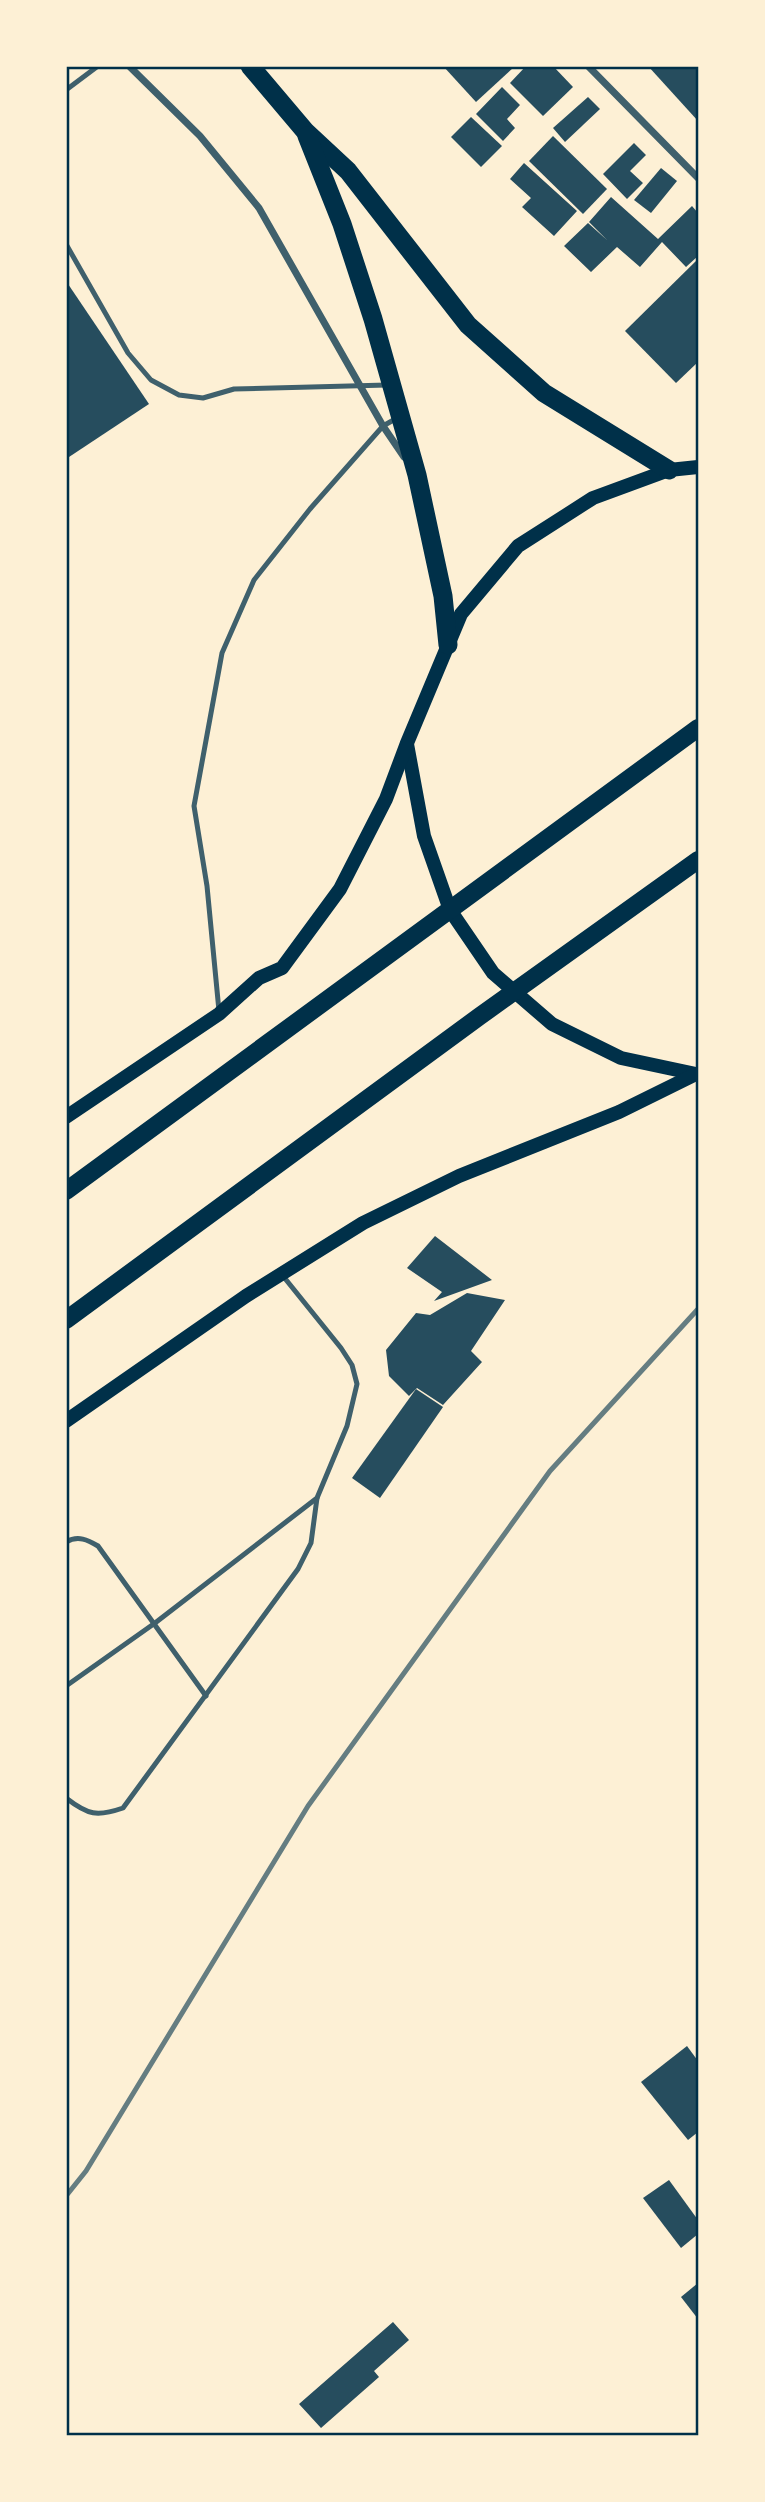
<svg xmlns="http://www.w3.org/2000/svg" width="765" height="2502" font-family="'Archivo Narrow',sans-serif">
	<rect width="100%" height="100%" fill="#fdf0d5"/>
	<!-- building -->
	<g fill="#264d5e">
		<path d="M 443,66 L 512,66 L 513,68 L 476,102 Z"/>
		<path d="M 526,66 L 553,66 L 573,87 L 543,116 L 510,83 Z"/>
		<path d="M 648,66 L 698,66 L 698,121 Z"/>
		<path d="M 502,87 L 520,105 L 507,119 L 515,128 L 503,141 L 476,114 Z"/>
		<path d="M 588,97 L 600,109 L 565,142 L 553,128 Z"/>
		<path d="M 471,117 L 502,146 L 481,167 L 451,137 Z"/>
		<path d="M 553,136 L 607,189 L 583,214 L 529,161 Z"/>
		<path d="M 634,143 L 646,155 L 630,171 L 643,183 L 627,199 L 603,174 Z"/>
		<path d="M 524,163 L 577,211 L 554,236 L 522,207 L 531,198 L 510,179 Z"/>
		<path d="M 661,168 L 677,181 L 651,213 L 634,200 Z"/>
		<path d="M 611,197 L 658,239 L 692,206 L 698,213 L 698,256 L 686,267 L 662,242 L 640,267 L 617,247 L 591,272 L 564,246 L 588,223 L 607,240 L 589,222 Z"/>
		<path d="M 698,259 L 698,362 L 676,383 L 625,331 Z"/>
		<path d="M 66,281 L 149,404 L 66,459 Z"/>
		<path d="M 435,1236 L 492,1280 L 434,1301 L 442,1292 L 407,1268 Z"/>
		<path d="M 467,1293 L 505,1300 L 471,1351 L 482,1362 L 443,1405 L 417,1388 L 409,1396 L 389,1376 L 386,1350 L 416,1313 L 430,1315 Z"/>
		<path d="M 416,1389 L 443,1407 L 380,1498 L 352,1478 Z"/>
		<path d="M 687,2046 L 698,2061 L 698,2132 L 688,2140 L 641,2082 Z"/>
		<path d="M 669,2180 L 698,2220 L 698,2234 L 681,2248 L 643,2198 Z"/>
		<path d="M 698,2283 L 698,2319 L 681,2297 Z"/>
		<path d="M 393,2322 L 409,2340 L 374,2371 L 379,2377 L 321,2428 L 299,2404 Z"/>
	</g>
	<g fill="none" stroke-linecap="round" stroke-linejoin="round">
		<!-- service -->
		<g stroke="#3f606c" stroke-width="5">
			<path d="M 66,90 L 98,66"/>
			<path d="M 66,244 L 128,353 L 151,380 L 179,395 L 203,398 L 234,389 L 387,385"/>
			<path d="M 219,1011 L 207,886 L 194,806 L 222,653 L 254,580 L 310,509 L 383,426 L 397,418"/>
			<path d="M 66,1542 C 78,1535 88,1540 98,1546 L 206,1696"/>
			<path d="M 66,1686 L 155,1623 L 317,1498 L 347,1426 L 357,1384 L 352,1365 L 341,1348 L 283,1276"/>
			<path d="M 66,1798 C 88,1815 97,1817 123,1808 L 298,1569 L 311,1543 L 317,1498"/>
		</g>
		<!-- minor -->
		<g stroke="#3f606c" stroke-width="7">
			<path d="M 129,66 L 200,136 L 259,208 L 383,426 L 404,457"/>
			<path d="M 588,66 L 698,178"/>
		</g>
		<!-- secondary -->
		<g stroke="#003049" stroke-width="14">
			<path d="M 407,744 L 424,836 L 450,910 L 493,973 L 552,1024 L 621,1058 L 696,1074"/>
			<path d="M 66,1117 L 219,1014 L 259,978 L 282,968 L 340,889 L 386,799 L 407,743 L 461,614 L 518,546 L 593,498 L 669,470 L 698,467"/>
			<path d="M 66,1421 L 246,1296 L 363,1223 L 459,1176 L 619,1112 L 696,1074"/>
		</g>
		<!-- primary -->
		<g stroke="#003049" stroke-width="18">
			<path d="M 66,1191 L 698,728"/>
			<path d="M 66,1320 L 480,1016 L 698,860"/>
		</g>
		<!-- trunk -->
		<g stroke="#003049" stroke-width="19">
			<path d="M 250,66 L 305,131 L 348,171 L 468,325 L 544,393 L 669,470"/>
			<path d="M 307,136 L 342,224 L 373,319 L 417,475 L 443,596 L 448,645"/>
		</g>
		<!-- rail -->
		<path stroke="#657d81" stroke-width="5" d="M 66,2196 L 86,2171 L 308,1806 L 550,1471 L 698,1309"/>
	</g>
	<!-- border -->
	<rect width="765" height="2502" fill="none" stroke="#fdf0d5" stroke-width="136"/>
	<rect x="68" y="68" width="629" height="2366" fill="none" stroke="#003049" stroke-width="2.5"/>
</svg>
